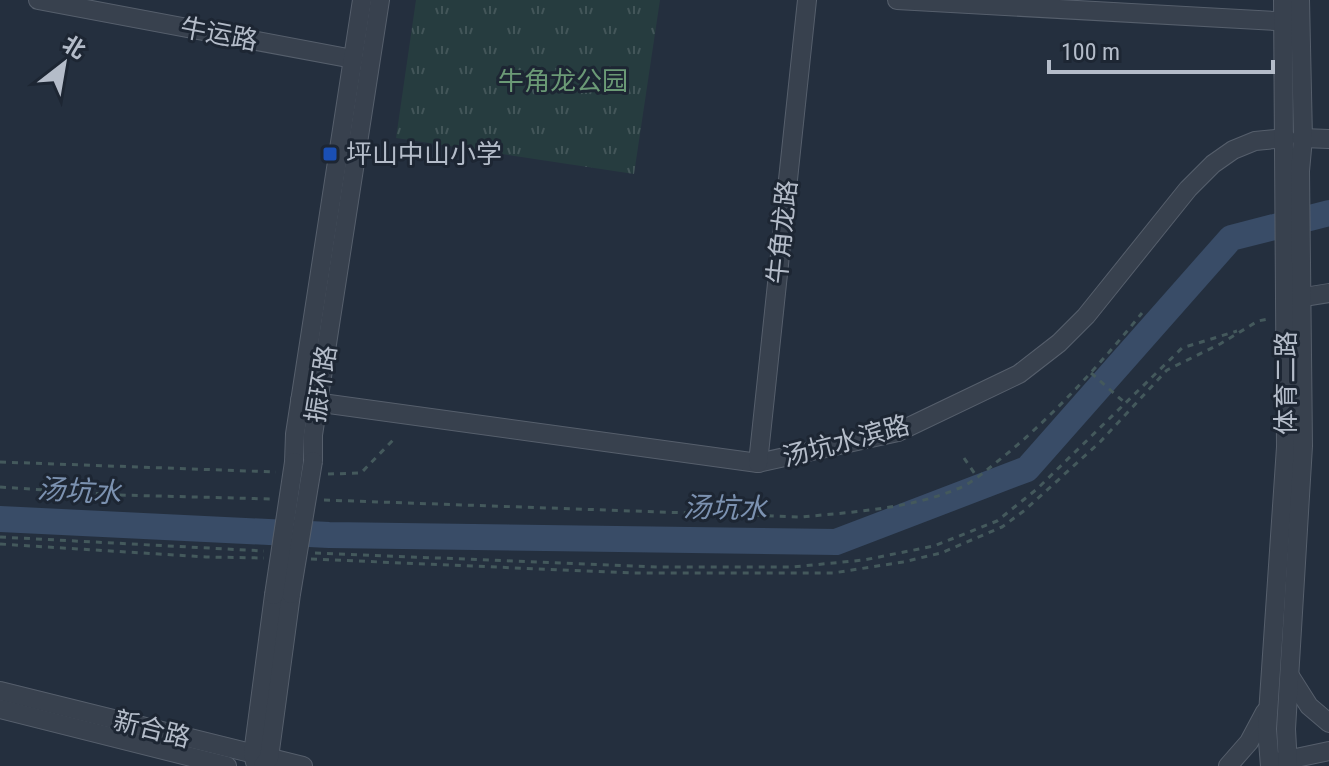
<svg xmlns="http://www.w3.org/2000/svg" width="1329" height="766" font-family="'Roboto Condensed','Noto Sans SC',sans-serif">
	<defs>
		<pattern id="park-tufts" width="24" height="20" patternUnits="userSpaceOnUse" patternTransform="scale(2)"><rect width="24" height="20" fill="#263c3f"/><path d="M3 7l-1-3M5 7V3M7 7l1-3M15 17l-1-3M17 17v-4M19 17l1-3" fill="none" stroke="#435659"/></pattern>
	</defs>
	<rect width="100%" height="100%" fill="#242f3e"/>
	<!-- park -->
	<path fill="url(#park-tufts)" d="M 416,0 L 660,0 L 634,174 L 396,138 Z"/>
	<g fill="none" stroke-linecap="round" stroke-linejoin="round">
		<!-- river -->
		<path stroke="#394c67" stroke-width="26" d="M 0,519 L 329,535 L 836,542 L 1027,469 L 1231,238 L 1329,213"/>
		<!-- minor casing -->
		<g stroke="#565f6c" stroke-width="20">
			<g id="minor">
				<path d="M 38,0 L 353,59"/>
				<path d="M 897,0 L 1293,22"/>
				<path d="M 1303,138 L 1329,139"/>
				<path d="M 1292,299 L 1329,293"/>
				<path d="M 300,400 L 758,463 L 898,432 L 1019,374 L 1059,343 L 1086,316 L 1188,189 L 1213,164 L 1233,150 L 1255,141 L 1286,138"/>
				<path d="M 313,461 L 313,435 L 380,0"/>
				<path d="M 294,462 L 295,434 L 362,0"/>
				<path d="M 758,463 L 807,0"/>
				<path d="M 1290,676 L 1309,706 L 1329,723"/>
				<path d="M 0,691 L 303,766"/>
				<path d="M 0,709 L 227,766"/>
				<path d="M 255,762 L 253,754 L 274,595"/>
				<path d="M 1277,762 L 1329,751"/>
				<path d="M 263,766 L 269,758 L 291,594"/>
				<path d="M 1228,766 L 1249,742 L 1265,712"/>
				<path d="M 1270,766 L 1267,729 L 1286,447 L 1283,0"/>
				<path d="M 1288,766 L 1286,729 L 1303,446 L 1300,171 L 1303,138 L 1300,0"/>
			</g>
		</g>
		<!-- path -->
		<g stroke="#44595c" stroke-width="3" stroke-dasharray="6 6" stroke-linecap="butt">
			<path d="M 1091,373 L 1124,402"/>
			<path d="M 964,458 L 977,477"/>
			<path d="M 0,462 L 276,472"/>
			<path d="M 328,474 L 361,473 L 395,438"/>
			<path d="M 0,487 L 119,495 L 272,499"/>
			<path d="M 324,500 L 801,517 C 852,512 909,509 957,489 C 970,484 982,474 993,465 C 1048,422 1098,367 1142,313"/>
			<path d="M 0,537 L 264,551"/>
			<path d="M 0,544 L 206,557 L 264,558"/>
			<path d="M 315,553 L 659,567 L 792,567 L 864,560 L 934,546 L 997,521 L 1037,489 L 1182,348 L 1237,331"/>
			<path d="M 311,559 L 632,573 L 833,573 L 903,562 L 941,553 L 1002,527 L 1025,510 L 1100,442 L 1167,370 L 1220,344 L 1258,321 L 1268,319"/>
		</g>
		<!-- minor -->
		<use href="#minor" stroke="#38414e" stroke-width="18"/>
		<!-- minor-bridge casing -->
		<g stroke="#565f6c" stroke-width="20" stroke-linecap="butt">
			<g id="minor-bridge">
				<path d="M 291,594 L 313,461"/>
				<path d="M 274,595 L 294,462"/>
			</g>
		</g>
		<!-- minor-bridge -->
		<use href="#minor-bridge" stroke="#38414e" stroke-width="18"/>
	</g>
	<!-- markers -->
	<rect fill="#1a4fb4" stroke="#1d2633" stroke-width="3" x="322" y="146" width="16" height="16" rx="4"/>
	<g text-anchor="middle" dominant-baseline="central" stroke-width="6" stroke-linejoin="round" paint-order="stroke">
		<!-- street labels -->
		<g font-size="26" fill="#b4bcc9" stroke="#1d2633">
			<text transform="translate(219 34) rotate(11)">牛运路</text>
			<text transform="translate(782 232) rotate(-84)">牛角龙路</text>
			<text transform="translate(1286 383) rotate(-90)">体育二路</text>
			<text transform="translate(321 384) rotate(-81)">振环路</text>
			<text transform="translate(846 441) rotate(-15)">汤坑水滨路</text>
			<text transform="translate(152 729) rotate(14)">新合路</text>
		</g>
		<!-- park labels -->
		<g font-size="26" fill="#6b9a76" stroke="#1d2633">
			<text x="563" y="81">牛角龙公园</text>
		</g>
		<!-- poi labels -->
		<g font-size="26" fill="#b4bcc9" stroke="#1d2633" text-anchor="start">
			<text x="346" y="154">坪山中山小学</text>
		</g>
		<!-- water labels -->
		<g font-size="28" font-style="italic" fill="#7c92b1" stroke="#1d2633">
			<text transform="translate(79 491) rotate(3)">汤坑水</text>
			<text transform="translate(725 508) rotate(1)">汤坑水</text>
		</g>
	</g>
	<!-- north arrow -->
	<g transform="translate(64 64) rotate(31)" stroke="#1d2633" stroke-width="6" paint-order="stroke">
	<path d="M0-6L14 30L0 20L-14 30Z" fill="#b4bcc9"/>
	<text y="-12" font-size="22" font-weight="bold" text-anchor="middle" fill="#b4bcc9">北</text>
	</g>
	<!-- scale -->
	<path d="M1049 60v12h224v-12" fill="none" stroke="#b4bcc9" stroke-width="4"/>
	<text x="1061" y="60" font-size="24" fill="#b4bcc9" stroke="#1d2633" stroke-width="6" paint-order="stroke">100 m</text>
</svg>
